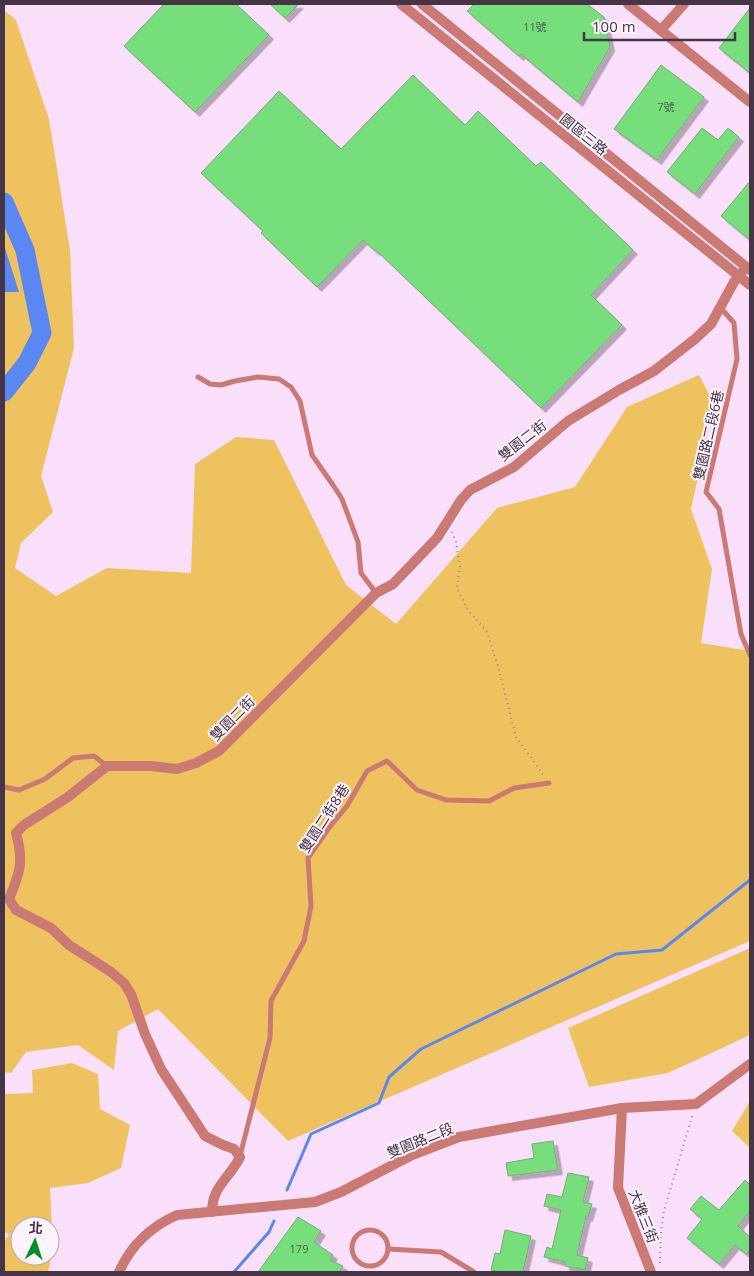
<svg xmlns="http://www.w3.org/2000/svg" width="754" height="1276" font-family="'Open Sans','Noto Sans TC',sans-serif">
	<defs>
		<filter id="shadow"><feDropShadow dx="4.5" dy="4.5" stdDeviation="0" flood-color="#0004"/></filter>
	</defs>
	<rect width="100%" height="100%" fill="#fadffb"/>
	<!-- green -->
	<g fill="#efc260" fill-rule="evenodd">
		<path d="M 4,10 L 16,20 L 49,119 L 70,250 L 74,348 L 41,476 L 53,512 L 21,543 L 15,568 L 56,596 L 107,568 L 191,573 L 195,464 L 236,437 L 274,440 L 346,585 L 396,624 L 497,508 L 575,487 L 627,407 L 699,375 L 714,404 L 691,509 L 712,569 L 701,643 L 750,651 L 750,941 L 288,1141 L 158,1009 L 118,1031 L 114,1070 L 78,1045 L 26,1052 L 11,1073 L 4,1072 Z"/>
		<path d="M 750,948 L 750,1035 L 668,1073 L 589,1087 L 568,1028 Z"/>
		<path d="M 72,1063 L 98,1074 L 100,1109 L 130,1125 L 121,1168 L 88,1183 L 50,1188 L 53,1248 L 48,1272 L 4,1272 L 4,1242 L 9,1234 L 4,1232 L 4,1094 L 33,1093 L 32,1070 ZM 20,1226 L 50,1226 L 50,1256 L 20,1256 Z"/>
		<path d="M 750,1101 L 750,1148 L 732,1131 Z"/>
	</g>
	<!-- water -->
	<path fill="#5a87f2" d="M 4,245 L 19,292 L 4,292 Z"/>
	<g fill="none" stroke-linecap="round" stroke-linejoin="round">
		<!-- stream -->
		<g stroke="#5a87f2" stroke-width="3">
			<path d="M 287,1190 L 311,1134 L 379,1103 L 389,1077 L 421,1049 L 616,954 L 662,950 L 750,880"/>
			<path d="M 234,1272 L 269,1232 L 274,1221"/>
		</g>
		<!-- river -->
		<path stroke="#5a87f2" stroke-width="19" d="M 4,202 L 25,250 L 42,333 L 27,363 L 4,392"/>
	</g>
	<!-- building -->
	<g fill="#76df7b" stroke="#7da97d" filter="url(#shadow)">
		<path d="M 164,4 L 236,4 L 269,35 L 195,112 L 124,46 Z"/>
		<path d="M 270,4 L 299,4 L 285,18 Z"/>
		<path d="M 474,4 L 587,4 L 604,17 L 610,47 L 578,102 L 521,54 L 519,56 L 467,11 Z"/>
		<path d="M 750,8 L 750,73 L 719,48 Z"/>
		<path d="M 661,65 L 704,97 L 657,160 L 614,129 Z"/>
		<path d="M 413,75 L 465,125 L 478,111 L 536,166 L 541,162 L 633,250 L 591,295 L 622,325 L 541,408 L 376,250 L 375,251 L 363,240 L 317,287 L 261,233 L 263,231 L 201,173 L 279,91 L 341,149 Z"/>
		<path d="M 702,128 L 718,140 L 728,128 L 739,137 L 695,194 L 667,172 Z"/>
		<path d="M 750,181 L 750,240 L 721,216 Z"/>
		<path d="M 553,1141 L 558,1170 L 508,1176 L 506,1163 L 534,1158 L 532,1144 Z"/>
		<path d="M 568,1173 L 589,1177 L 583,1202 L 592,1204 L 588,1217 L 586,1216 L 577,1255 L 588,1258 L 585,1270 L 565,1266 L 565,1262 L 544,1257 L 547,1247 L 552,1249 L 561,1210 L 544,1206 L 547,1194 L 562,1197 Z"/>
		<path d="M 745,1180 L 750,1185 L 750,1211 L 738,1226 L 750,1237 L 750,1250 L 746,1254 L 735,1245 L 719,1264 L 687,1238 L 702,1219 L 690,1209 L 701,1196 L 719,1210 Z"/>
		<path d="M 298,1217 L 321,1231 L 314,1242 L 333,1255 L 330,1260 L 343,1266 L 340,1272 L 258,1272 Z"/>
		<path d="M 505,1230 L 531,1236 L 523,1272 L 500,1272 L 491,1270 L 495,1253 L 500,1254 Z"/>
	</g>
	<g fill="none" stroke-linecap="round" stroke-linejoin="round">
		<!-- path -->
		<g stroke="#99829a" stroke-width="2" stroke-dasharray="1 4" stroke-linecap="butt">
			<path d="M 452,532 L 456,542 L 460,566 L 457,588 L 468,610 L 487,632 L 498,666 L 516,737 L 544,776"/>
			<path d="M 660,1263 L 661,1231 L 664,1211 L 693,1113"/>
		</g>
		<!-- service -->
		<g stroke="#ca7973" stroke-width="5">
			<path d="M 721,308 L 734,323 L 737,359 L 706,492 L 719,509 L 741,634 L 750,655"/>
			<path d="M 198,377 L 210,384 L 221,385 L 235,381 L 258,377 L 279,379 L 291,387 L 300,401 L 312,455 L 333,485 L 342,499 L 358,542 L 361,573 L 376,593"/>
			<path d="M 4,787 L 19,790 L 45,779 L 73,758 L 94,756 L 107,766"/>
			<path d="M 240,1156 L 270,1038 L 271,1001 L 304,941 L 311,906 L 308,858 L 328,829 L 347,806 L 367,771 L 387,761 L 417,790 L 446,800 L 489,801 L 514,788 L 549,783"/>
			<circle cx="370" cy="1248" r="18"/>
			<path d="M 388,1249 L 441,1252 L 474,1272"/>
		</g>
		<!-- minor -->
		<g stroke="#ca7973" stroke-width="10">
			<path d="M 628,4 L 750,102"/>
			<path d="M 661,30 L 684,4"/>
			<path d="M 622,1108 L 618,1188 L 651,1272"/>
			<path d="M 212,1212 C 212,1186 230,1178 240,1157 L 234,1149 L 223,1145 L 205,1136 L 161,1069 L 145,1034 L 131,994 L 124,983 L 111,972 L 69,945 L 51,928 L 16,910 L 9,899 C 20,873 24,861 16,833 L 24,825 L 68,797 L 107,766 L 151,766 L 177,769 L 196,763 L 219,751 L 376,593 L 393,584 L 437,538 L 461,500 L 470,490 L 514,467 L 568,421 L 619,390 L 654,371 L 695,339 L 711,324 L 734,282 L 746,267"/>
		</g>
		<!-- tertiary -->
		<g stroke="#ca7973" stroke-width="10">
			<path d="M 401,4 L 750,285"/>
			<path d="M 422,4 L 750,270"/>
			<path d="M 119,1272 C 131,1245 150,1227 177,1215 L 315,1202 L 341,1192 L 412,1155 L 459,1137 L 622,1108 L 696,1104 L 750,1064"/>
		</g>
	</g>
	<g text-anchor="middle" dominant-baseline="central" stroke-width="4" stroke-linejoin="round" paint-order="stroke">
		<!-- number labels -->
		<g font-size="11" fill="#525f54">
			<text x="535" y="26">11號</text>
			<text x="666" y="106">7號</text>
			<text x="299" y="1248">179</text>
		</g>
		<!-- street labels -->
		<g font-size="14" fill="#463447" stroke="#fcf3fc">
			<text transform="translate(584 134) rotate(39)">園區三路</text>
			<text transform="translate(708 435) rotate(-77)">雙園路二段6巷</text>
			<text transform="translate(522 440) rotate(-38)">雙園二街</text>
			<text transform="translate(232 718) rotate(-45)">雙園二街</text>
			<text transform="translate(324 818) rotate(-57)">雙園二街8巷</text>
			<text transform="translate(420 1140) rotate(-22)">雙園路二段</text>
			<text transform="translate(644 1216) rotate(69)">大雅三街</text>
		</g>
	</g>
	<!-- border -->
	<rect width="754" height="1276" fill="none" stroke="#463447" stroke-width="10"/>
	<!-- north arrow -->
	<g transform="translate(35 1241) rotate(4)"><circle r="24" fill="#fcf3fc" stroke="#b3a7b4"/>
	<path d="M0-4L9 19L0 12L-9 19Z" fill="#009024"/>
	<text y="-8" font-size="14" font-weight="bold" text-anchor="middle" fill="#463447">北</text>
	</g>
	<!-- scale -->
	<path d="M584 32v8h151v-8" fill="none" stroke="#463447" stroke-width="2.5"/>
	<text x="592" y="32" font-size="15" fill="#463447" stroke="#fcf3fc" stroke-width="4" paint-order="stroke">100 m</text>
</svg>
